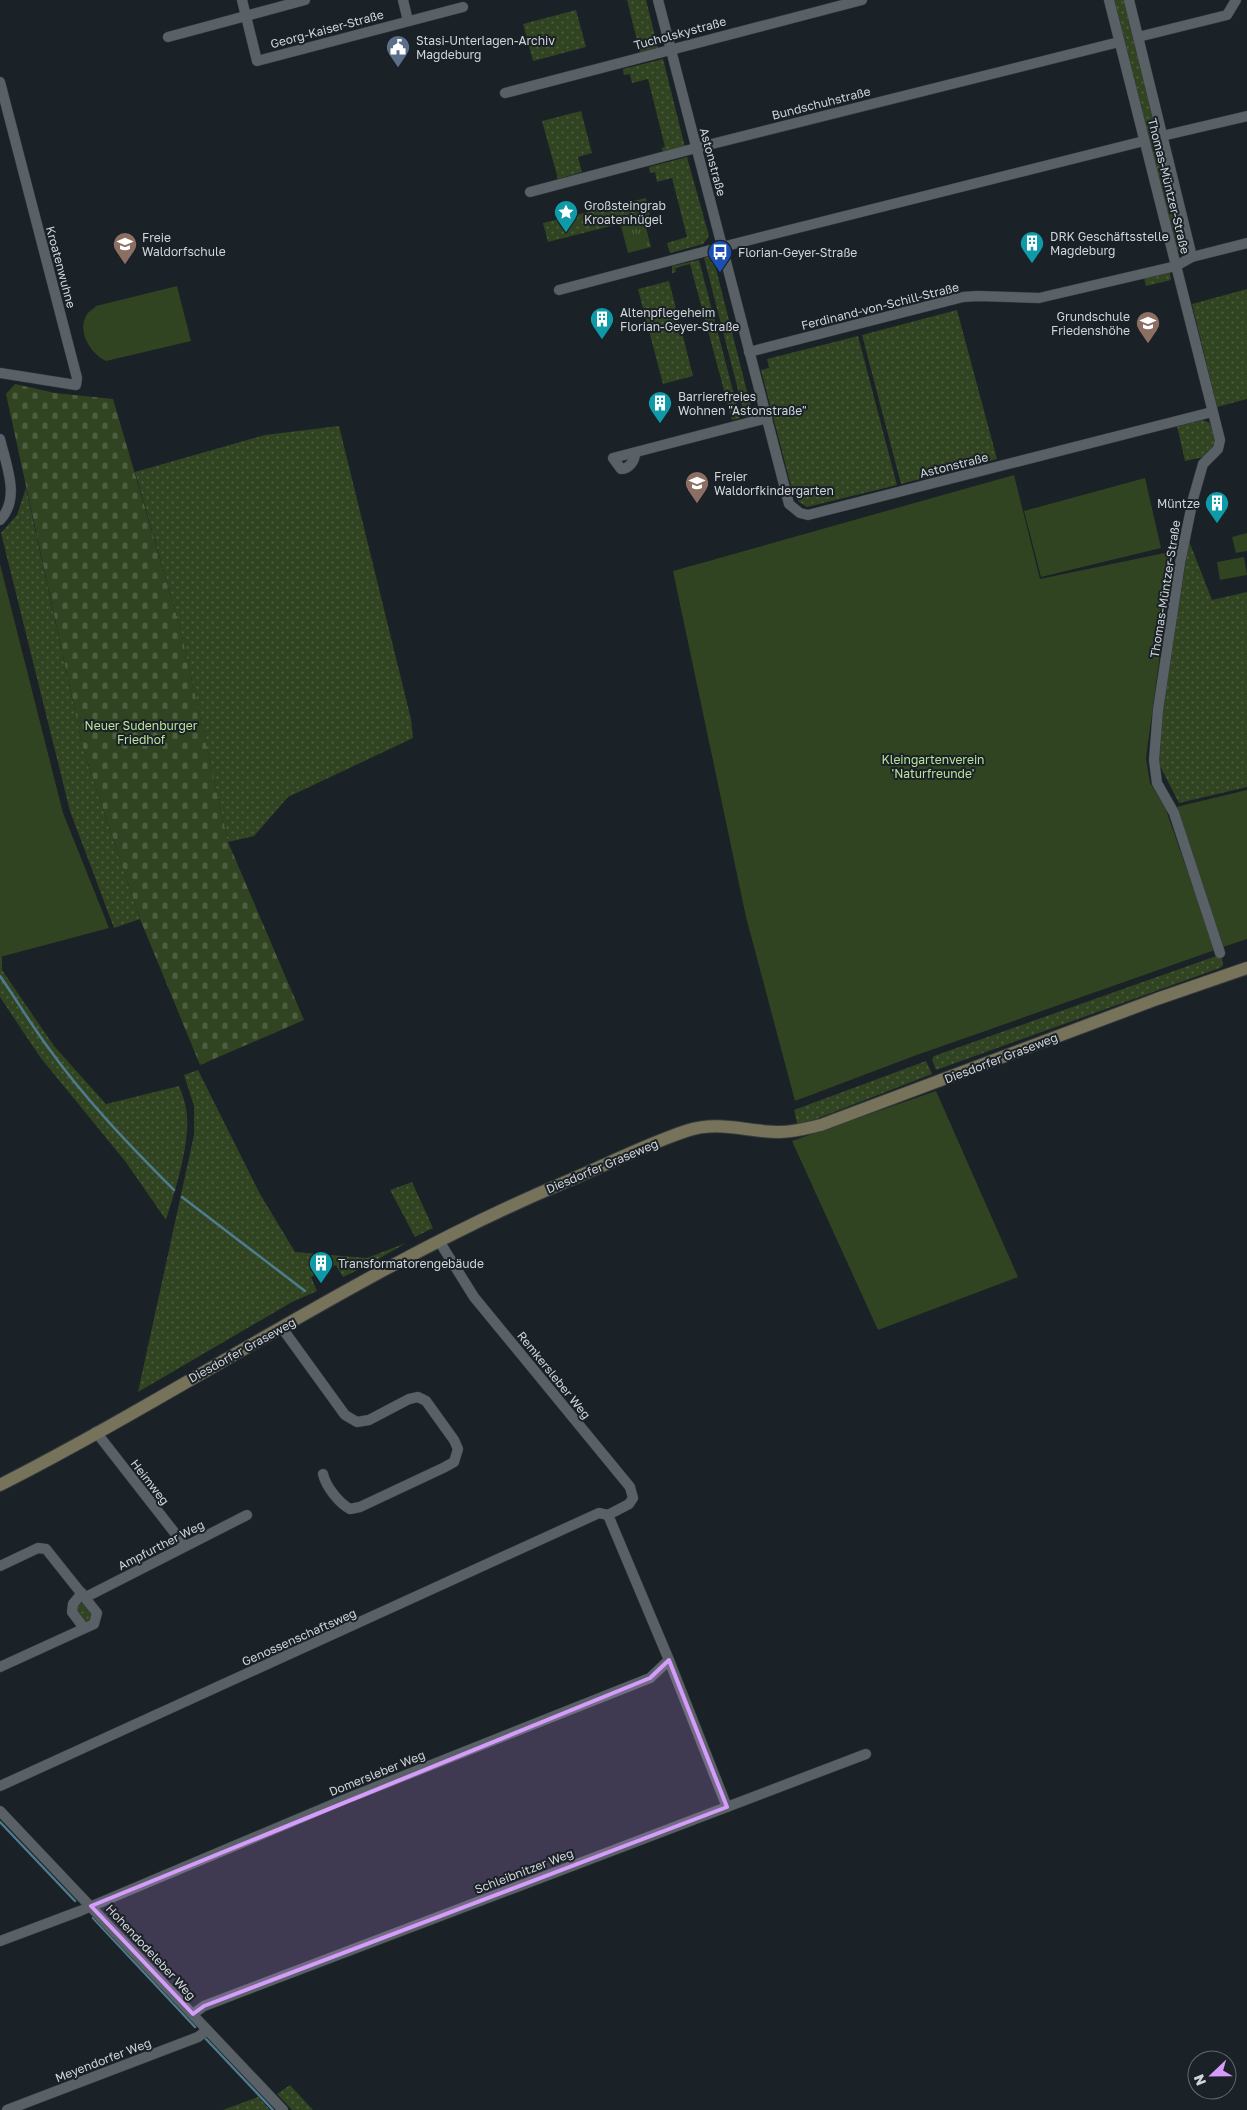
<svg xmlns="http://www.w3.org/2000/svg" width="1247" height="2110" font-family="'Golos Text',sans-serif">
	<defs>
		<pattern id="grass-dots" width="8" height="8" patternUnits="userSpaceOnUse" patternTransform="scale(1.25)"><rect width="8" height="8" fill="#314421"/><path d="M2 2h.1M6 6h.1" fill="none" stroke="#4e5e41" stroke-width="1.8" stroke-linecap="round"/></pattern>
		<pattern id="cemetery-stones" width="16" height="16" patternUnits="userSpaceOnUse" patternTransform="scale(1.25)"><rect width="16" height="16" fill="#314421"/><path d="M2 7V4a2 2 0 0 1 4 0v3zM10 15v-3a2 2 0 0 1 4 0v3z" fill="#4e5e41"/></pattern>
		<pattern id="park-tufts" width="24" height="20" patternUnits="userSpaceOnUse" patternTransform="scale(1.25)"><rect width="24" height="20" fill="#314421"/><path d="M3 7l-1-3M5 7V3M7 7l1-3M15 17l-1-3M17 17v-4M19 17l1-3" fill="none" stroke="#4e5e41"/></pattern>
	</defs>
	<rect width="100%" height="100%" fill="#1a2127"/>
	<!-- grass -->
	<g fill="url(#grass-dots)">
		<path d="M 627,0 L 646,0 L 658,48 L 640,52 Z"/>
		<path d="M 1113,0 L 1125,0 L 1187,249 L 1175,252 Z"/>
		<path d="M 576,10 L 586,47 L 533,61 L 523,24 Z"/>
		<path d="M 663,59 L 685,147 L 663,153 L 662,148 L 665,147 L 648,79 L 632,83 L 630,74 L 624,75 L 623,69 Z"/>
		<path d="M 581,111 L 592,153 L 578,157 L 582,172 L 558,179 L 542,121 Z"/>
		<path d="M 687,157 L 709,236 L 703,244 L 670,253 L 667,243 L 687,237 L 672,178 L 657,182 L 655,172 L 650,173 L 649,167 Z"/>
		<path d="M 646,198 L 650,216 L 548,242 L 543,223 Z"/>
		<path d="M 708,257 L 713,257 L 753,415 L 745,417 L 704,258 Z"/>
		<path d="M 699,260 L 740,418 L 732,420 L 690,264 L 675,268 L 676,272 L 672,273 L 672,266 Z"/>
		<path d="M 1166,273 L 1170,273 L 1171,280 L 1146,286 L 1144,278 Z"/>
		<path d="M 669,281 L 693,376 L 663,384 L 638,289 Z"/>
		<path d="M 1247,289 L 1247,399 L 1217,407 L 1192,304 Z"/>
		<path d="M 957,310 L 997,459 L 901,484 L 862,335 Z"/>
		<path d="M 858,336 L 897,485 L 807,507 L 799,502 L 793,494 L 761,370 L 769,368 L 767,359 Z"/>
		<path d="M 1200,419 L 1210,423 L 1216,443 L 1208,456 L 1185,461 L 1177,426 Z"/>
		<path d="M 339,426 L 411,719 L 413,738 L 288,797 L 254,836 L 228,842 L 180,627 L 135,472 L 265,435 Z"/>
		<path d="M 26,488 L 84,752 L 140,919 L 114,928 L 70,811 L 1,533 L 17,515 Z"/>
		<path d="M 1189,541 L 1212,600 L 1247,592 L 1247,787 L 1179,803 L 1161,768 L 1157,768 L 1162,713 Z"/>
		<path d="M 1219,955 L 1222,958 L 1223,966 L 1220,968 L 936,1070 L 932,1059 L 934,1056 Z"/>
		<path d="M 0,957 L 2,957 L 2,970 L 54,1046 L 106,1104 L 179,1086 C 182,1094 185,1101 186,1109 C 192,1139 175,1191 166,1220 L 125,1161 L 40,1057 L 0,997 Z"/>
		<path d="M 926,1061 L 932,1074 L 803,1124 L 797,1123 L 794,1110 Z"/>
		<path d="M 198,1070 L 260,1194 L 295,1252 L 367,1258 L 406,1243 L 368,1265 L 343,1277 L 336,1265 L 311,1277 L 317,1291 L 292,1302 L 138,1392 L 194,1135 L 194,1106 L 184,1075 Z"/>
		<path d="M 412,1182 L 433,1228 L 415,1237 L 390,1190 Z"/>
		<path d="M 84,1602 L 88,1606 L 93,1618 L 88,1623 L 84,1622 L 75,1607 Z"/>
		<path d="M 290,2085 L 313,2110 L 292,2110 L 277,2094 Z"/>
		<path d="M 258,2097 L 270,2110 L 223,2110 Z"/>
	</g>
	<!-- cemetery -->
	<path fill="url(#cemetery-stones)" d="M 15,384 L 55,393 L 113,399 L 180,627 L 228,842 L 304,1020 L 200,1065 L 140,919 L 84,752 L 6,394 Z"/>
	<!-- park -->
	<path fill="url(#park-tufts)" d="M 644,220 L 651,247 L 628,253 L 621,226 Z"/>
	<!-- garden -->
	<g fill="#314421">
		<path d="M 177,286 L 191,341 L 106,361 C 91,354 76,331 87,314 C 89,311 94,309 96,306 Z"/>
		<path d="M 1014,475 L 1040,579 L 1174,551 L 1146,758 L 1150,783 L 1165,807 L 1215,950 L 914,1056 L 795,1101 L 746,917 L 673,571 Z"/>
		<path d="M 1145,478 L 1161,548 L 1041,577 L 1024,511 Z"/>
		<path d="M 1247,533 L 1247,551 L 1236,553 L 1232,537 Z"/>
		<path d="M 1244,557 L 1247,575 L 1220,580 L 1217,562 Z"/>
		<path d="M 0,564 L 63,813 L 109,928 L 0,957 Z"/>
		<path d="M 1247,790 L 1247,939 L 1223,947 L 1176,807 Z"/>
		<path d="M 936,1091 L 1018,1277 L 878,1330 L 792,1141 Z"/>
	</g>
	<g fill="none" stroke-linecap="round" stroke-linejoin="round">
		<!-- stream -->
		<g stroke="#4e7b8f" stroke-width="2.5">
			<path d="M 0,976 C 16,999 30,1023 47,1046 C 84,1098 129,1145 174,1190"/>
			<path d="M 182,1197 L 305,1291"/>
			<path d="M 0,1822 L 75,1901"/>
			<path d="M 93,1918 L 195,2027"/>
			<path d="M 205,2038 L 273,2110"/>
		</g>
		<!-- street casing -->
		<g stroke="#363b3f" stroke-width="11">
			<g id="street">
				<path d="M 242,0 L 257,61 L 463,7"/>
				<path d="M 403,0 L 408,21"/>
				<path d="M 658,0 L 789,504 L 800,513 L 808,515 L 1212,412"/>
				<path d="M 1109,0 L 1220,440 L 1218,449 L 1203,464 L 1193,499 L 1180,563 L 1158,710 L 1154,760 L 1157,783 L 1174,813 L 1220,953"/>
				<path d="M 1129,0 L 1192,257"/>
				<path d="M 168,37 L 305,0"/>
				<path d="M 1138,37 L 1227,15 L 1236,0"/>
				<path d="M 0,82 L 77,378 L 76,385 L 0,373"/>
				<path d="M 505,93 L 862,0"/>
				<path d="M 1162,136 L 1247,116"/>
				<path d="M 530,192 L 696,148 L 1119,42"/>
				<path d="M 559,290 L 722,247 L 1144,141"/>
				<path d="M 749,352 L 963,297 L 978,296 L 1039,298 L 1176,266 L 1192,257 L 1247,243"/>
				<path d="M 0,439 C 6,465 21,498 0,520"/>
				<path d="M 635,453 C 635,461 629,469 621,469 L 613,458 L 767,418"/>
				<path d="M 439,1241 L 474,1297 L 630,1487 L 633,1498 L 629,1504 L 608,1515"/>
				<path d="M 282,1328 L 345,1415 L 357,1422 L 369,1420 L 409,1399 L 418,1397 L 426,1401 L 454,1440 L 458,1449 L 454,1462 L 443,1468 L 360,1507 L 350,1509 C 339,1503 326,1487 323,1474"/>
				<path d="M 96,1432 L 185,1546"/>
				<path d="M 608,1515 L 669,1660 L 727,1807"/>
				<path d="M 0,1566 L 38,1548 L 46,1549 L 97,1613 L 94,1624 L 0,1667"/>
				<path d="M 82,1593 L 73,1604 L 72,1612 L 84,1628"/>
				<path d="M 86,1597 L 247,1515"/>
				<path d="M 0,1786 L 599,1513 L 608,1515"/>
				<path d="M 0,1811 L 283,2110"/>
				<path d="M 0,1941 L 80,1911 L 343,1800 L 650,1678 L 669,1660"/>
				<path d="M 193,2014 L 204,2006 L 866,1754"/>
				<path d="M 7,2110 L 198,2037 L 207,2030"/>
			</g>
		</g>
		<!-- secondary casing -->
		<g stroke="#363b3f" stroke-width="14">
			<path id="secondary" d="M 0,1485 C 190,1388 366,1266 563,1183 C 604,1166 644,1145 686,1131 C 720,1120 746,1132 780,1132 C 794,1132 808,1128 821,1125 L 1157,999 L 1247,968"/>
		</g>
		<!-- street -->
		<use href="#street" stroke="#596167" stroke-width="10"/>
		<!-- secondary -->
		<use href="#secondary" stroke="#77735b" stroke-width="12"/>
	</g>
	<!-- marked area -->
	<path fill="#d59cfb" fill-opacity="0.2" stroke="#d59cfb" stroke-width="4" stroke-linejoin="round" d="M 669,1660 L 727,1807 L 204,2006 L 193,2014 L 91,1906 L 650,1678 Z"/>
	<!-- icons -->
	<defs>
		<g id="civic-pin" transform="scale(1.25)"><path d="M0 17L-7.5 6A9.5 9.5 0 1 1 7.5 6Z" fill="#5c6f8a" stroke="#1a2127"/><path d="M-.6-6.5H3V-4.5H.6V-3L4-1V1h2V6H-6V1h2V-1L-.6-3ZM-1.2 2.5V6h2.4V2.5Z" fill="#fff"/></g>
		<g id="sight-pin" transform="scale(1.25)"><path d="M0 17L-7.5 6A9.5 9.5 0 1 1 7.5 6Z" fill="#0f9aa8" stroke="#1a2127"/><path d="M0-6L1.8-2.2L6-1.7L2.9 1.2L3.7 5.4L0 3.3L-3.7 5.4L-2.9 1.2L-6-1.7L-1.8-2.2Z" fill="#fff"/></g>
		<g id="building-pin" transform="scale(1.25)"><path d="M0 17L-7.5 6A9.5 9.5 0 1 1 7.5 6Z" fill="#0f9aa8" stroke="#1a2127"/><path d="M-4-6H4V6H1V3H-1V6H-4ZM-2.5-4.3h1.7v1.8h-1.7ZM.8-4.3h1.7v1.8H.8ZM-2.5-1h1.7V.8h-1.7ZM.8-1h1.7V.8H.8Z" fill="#fff"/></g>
		<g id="school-pin" transform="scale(1.25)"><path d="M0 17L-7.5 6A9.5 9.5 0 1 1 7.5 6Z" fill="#8d6e63" stroke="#1a2127"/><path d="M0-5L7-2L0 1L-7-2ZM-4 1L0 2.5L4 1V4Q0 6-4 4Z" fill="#fff"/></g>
		<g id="bus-pin" transform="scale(1.25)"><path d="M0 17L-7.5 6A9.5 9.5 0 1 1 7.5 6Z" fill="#1a4fb4" stroke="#1a2127"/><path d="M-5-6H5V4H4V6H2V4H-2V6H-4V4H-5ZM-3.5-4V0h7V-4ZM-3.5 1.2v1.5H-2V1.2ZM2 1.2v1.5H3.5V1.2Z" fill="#fff"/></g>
	</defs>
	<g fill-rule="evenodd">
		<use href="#civic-pin" x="398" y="47"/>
		<use href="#sight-pin" x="566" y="212"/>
		<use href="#building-pin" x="1032" y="243"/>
		<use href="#school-pin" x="125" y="244"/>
		<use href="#bus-pin" x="720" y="252"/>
		<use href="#building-pin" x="602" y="319"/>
		<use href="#school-pin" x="1148" y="323"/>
		<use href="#building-pin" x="660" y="403"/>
		<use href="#school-pin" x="697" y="483"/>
		<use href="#building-pin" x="1217" y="503"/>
		<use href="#building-pin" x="321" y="1263"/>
	</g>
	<g text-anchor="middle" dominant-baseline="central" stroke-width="4" stroke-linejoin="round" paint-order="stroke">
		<!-- street labels -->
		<g font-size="12" fill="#d1d5d9" stroke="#1a2127">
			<text transform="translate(327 29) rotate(-15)">Georg-Kaiser-Straße</text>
			<text transform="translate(680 33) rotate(-15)">Tucholskystraße</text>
			<text transform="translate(821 103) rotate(-14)">Bundschuhstraße</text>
			<text transform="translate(713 162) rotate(75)">Astonstraße</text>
			<text transform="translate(1169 186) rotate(76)">Thomas-Müntzer-Straße</text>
			<text transform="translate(61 267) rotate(75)">Kroatenwuhne</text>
			<text transform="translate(880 306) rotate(-14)">Ferdinand-von-Schill-Straße</text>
			<text transform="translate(954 465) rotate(-14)">Astonstraße</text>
			<text transform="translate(1165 589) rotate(-81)">Thomas-Müntzer-Straße</text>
			<text transform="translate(1001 1058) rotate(-21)">Diesdorfer Graseweg</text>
			<text transform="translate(602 1166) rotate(-23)">Diesdorfer Graseweg</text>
			<text transform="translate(242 1350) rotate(-29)">Diesdorfer Graseweg</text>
			<text transform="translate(554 1375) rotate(51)">Remkersleber Weg</text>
			<text transform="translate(150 1482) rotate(52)">Heimweg</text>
			<text transform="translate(161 1545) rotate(-27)">Ampfurther Weg</text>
			<text transform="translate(299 1637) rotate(-24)">Genossenschaftsweg</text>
			<text transform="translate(377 1773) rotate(-22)">Domersleber Weg</text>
			<text transform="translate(524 1871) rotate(-21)">Schleibnitzer Weg</text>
			<text transform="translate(151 1952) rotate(47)">Hohendodeleber Weg</text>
			<text transform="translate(103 2060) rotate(-21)">Meyendorfer Weg</text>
		</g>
		<!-- poi labels -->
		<g font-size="12" fill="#d1d5d9" stroke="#1a2127" text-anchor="start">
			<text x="416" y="40">Stasi-Unterlagen-Archiv<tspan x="416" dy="14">Magdeburg</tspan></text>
			<text x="584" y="205">Großsteingrab<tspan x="584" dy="14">Kroatenhügel</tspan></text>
			<text x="1050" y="236">DRK Geschäftsstelle<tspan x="1050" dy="14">Magdeburg</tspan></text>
			<text x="142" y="237">Freie<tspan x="142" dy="14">Waldorfschule</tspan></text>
			<text x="738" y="252">Florian-Geyer-Straße</text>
			<text x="620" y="312">Altenpflegeheim<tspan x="620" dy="14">Florian-Geyer-Straße</tspan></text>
			<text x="1130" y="316" text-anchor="end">Grundschule<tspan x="1130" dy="14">Friedenshöhe</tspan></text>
			<text x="678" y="396">Barrierefreies<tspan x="678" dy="14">Wohnen "Astonstraße"</tspan></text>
			<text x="714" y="476">Freier<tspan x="714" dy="14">Waldorfkindergarten</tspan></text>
			<text x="1200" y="503" text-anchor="end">Müntze</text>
			<text x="338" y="1263">Transformatorengebäude</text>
		</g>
		<!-- park labels -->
		<g font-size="12" fill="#bbe39b" stroke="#1a2127">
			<text x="141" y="725">Neuer Sudenburger<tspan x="141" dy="14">Friedhof</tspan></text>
			<text x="933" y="759">Kleingartenverein<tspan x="933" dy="14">'Naturfreunde'</tspan></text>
		</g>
	</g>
	<!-- north arrow -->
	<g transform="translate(1212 2075) rotate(248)"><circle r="24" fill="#1a2127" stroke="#63696e"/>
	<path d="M0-4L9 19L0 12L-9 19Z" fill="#d59cfb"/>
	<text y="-8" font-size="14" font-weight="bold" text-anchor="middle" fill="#d1d5d9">N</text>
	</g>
</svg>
